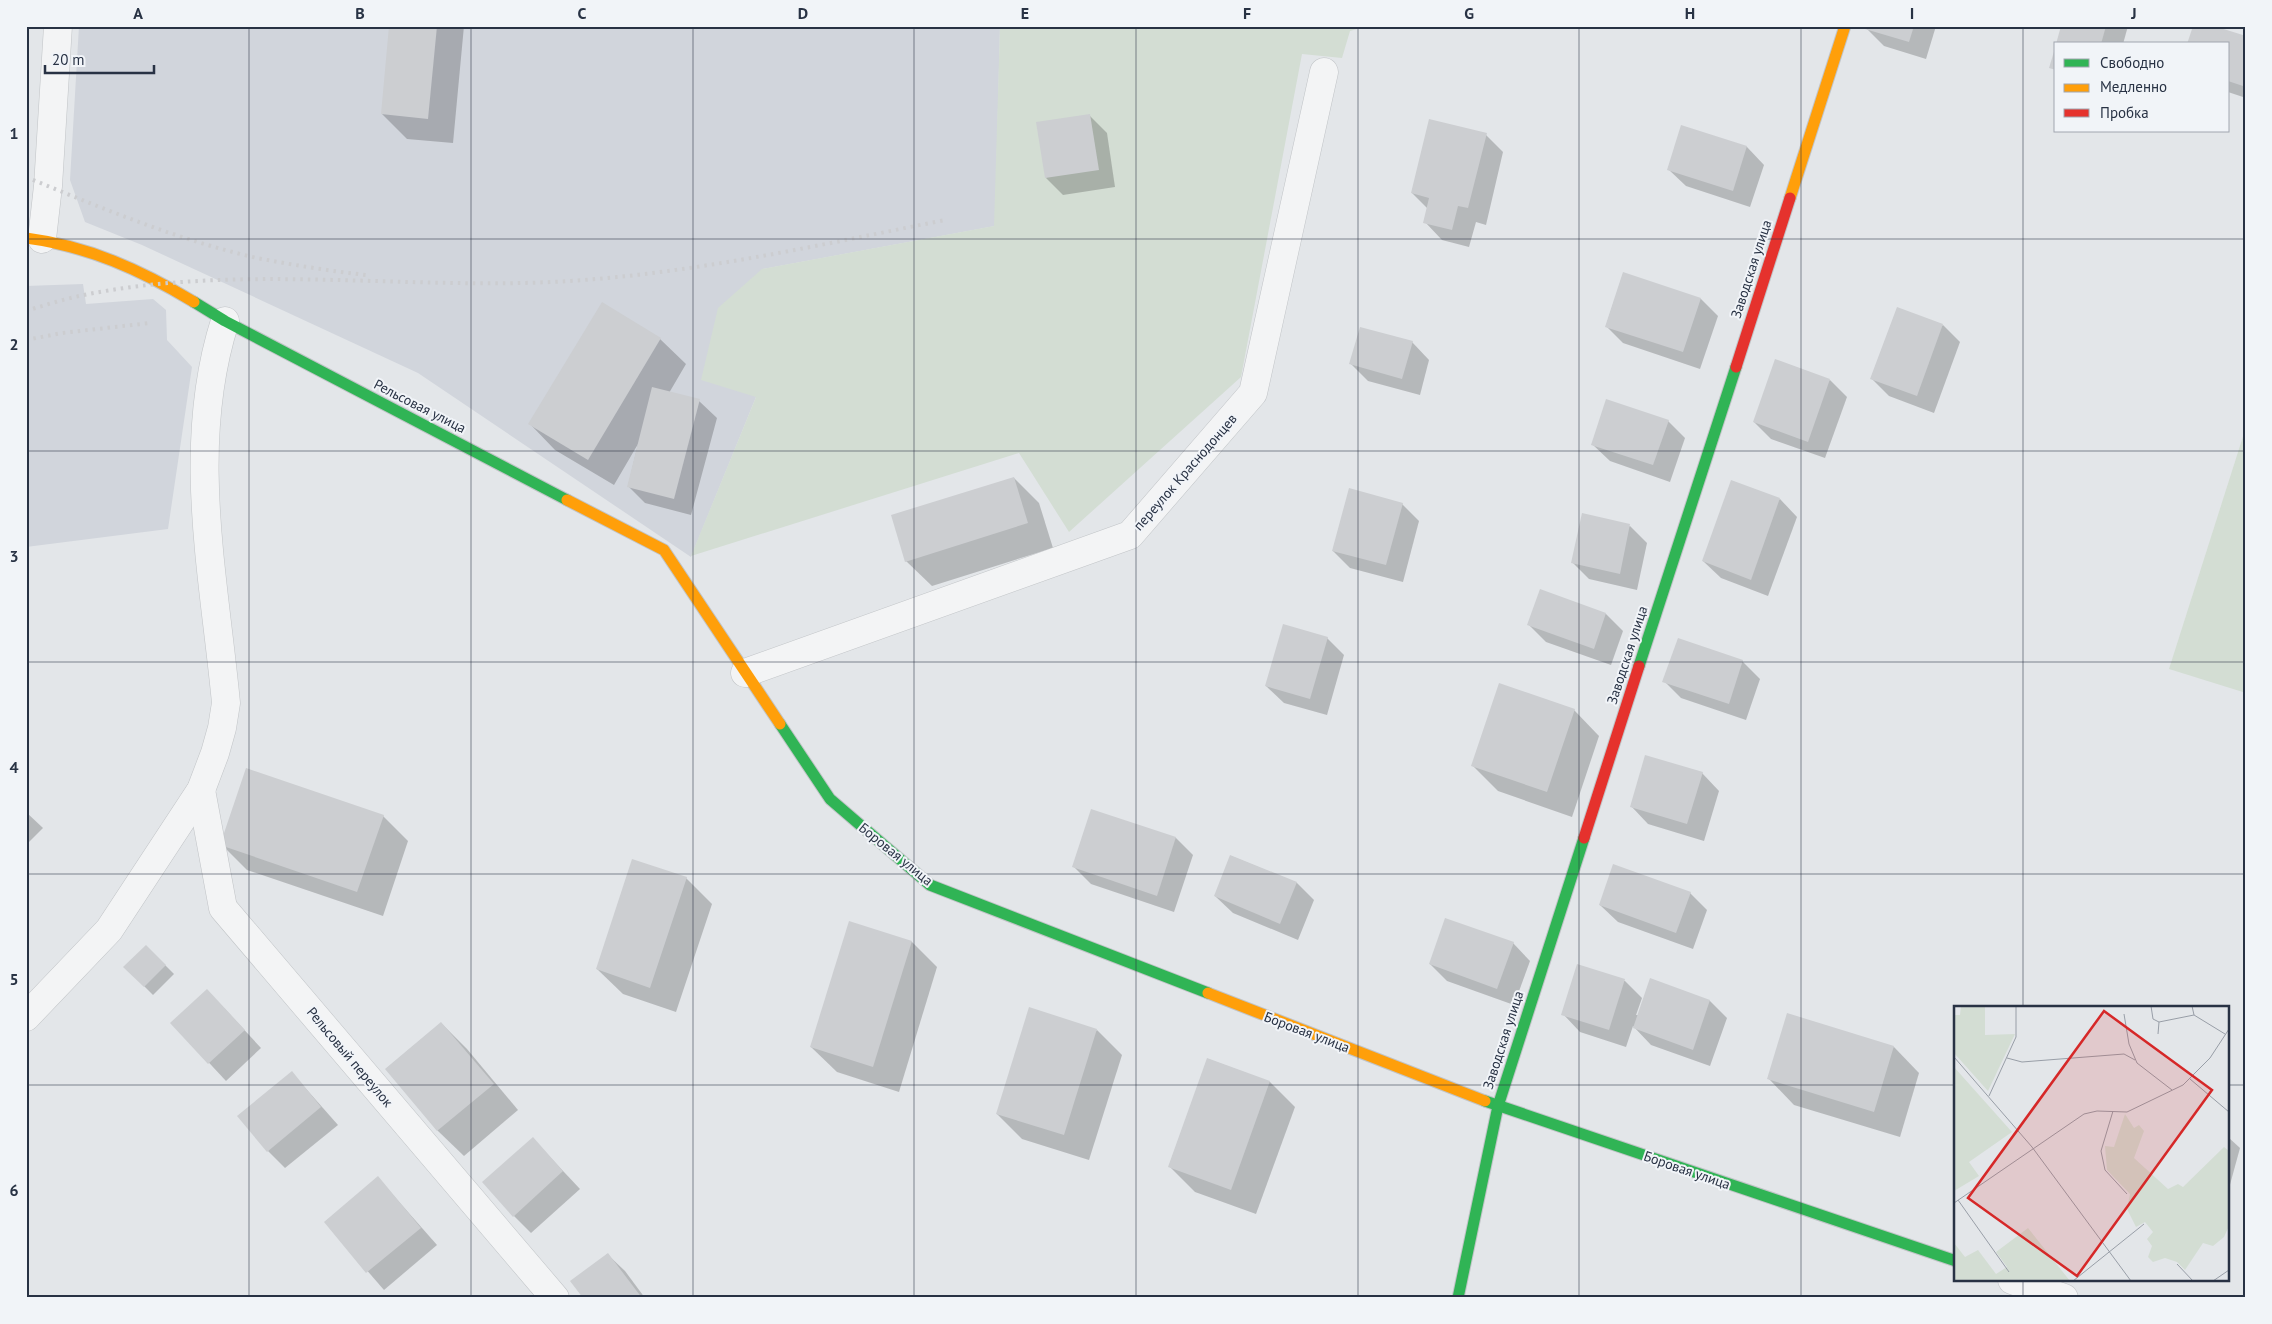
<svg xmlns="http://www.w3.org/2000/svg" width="2272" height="1324" font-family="'PT Sans',sans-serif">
	<rect width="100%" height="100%" fill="#e3e6e9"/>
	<!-- built -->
	<g fill="#d1d5dc">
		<path d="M 79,26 L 1000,26 L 995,226 L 763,269 L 756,397 L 691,557 L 418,373 L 142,245 L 85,222 L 70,180 Z"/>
		<path d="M 83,284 L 86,304 L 153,299 L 166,310 L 167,340 L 192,367 L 168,529 L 26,547 L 26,286 Z"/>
	</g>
	<!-- green -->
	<g fill="#d3ddd3">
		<path d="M 1000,26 L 1368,26 L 1350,31 L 1342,58 L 1302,54 L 1241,377 L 1069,532 L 1019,453 L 691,556 L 756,397 L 701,380 L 718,308 L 762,269 L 994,226 Z"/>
		<path d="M 2246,427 L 2246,693 L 2169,669 Z"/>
	</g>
	<!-- shadow -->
	<g fill="#0003">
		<path d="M 390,26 L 464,26 L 453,143 L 407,139 L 382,114 Z"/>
		<path d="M 1868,26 L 1936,26 L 1926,59 L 1884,46 L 1867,29 Z"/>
		<path d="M 2062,26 L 2128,26 L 2123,44 L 2057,44 Z"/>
		<path d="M 2246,37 L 2246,98 L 2228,92 L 2228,44 Z"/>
		<path d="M 1090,116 L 1107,133 L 1115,187 L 1063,195 L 1046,178 Z"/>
		<path d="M 1682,127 L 1747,147 L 1764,165 L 1750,207 L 1686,186 L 1668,169 Z"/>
		<path d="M 1486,135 L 1503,152 L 1486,225 L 1476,222 L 1469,247 L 1442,240 L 1425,222 L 1428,209 L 1412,193 Z"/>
		<path d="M 1623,274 L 1701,299 L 1718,316 L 1700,369 L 1623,343 L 1606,326 Z"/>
		<path d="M 1943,325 L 1960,342 L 1934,413 L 1889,396 L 1872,379 Z"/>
		<path d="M 660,339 L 686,364 L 669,393 L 699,401 L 717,418 L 691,515 L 645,503 L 628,486 L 638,444 L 614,485 L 555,450 L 530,424 Z"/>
		<path d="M 1412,342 L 1429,360 L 1420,395 L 1368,381 L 1351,364 Z"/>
		<path d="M 1830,380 L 1847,397 L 1825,458 L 1771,439 L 1754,422 Z"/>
		<path d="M 1668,421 L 1685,438 L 1670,482 L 1610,461 L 1592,444 Z"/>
		<path d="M 1014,478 L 1039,503 L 1053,548 L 932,586 L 906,561 Z"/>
		<path d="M 1780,499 L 1797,517 L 1768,596 L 1721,578 L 1703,561 Z"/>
		<path d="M 1402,504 L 1419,521 L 1403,582 L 1350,568 L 1333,551 Z"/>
		<path d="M 1630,526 L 1647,543 L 1637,590 L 1589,579 L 1572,562 Z"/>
		<path d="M 1606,614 L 1623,631 L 1611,665 L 1546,642 L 1529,625 Z"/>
		<path d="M 1327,638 L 1344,655 L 1327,715 L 1284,703 L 1266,686 Z"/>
		<path d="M 1742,661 L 1760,679 L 1746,720 L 1681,698 L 1664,681 Z"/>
		<path d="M 1574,710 L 1599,736 L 1572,817 L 1498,791 L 1473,766 Z"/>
		<path d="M 1702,773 L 1719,791 L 1704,841 L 1648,824 L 1631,806 Z"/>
		<path d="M 1092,811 L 1176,838 L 1193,855 L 1174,912 L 1091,884 L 1074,867 Z"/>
		<path d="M 26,812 L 43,828 L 26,845 Z"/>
		<path d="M 383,816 L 408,841 L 383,916 L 247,870 L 222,845 Z"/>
		<path d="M 1231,856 L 1297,883 L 1314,900 L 1298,940 L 1233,913 L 1215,896 Z"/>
		<path d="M 686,878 L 712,904 L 676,1012 L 623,994 L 597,969 Z"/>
		<path d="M 1690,893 L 1707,910 L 1693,949 L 1618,922 L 1600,905 Z"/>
		<path d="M 850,923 L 912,942 L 937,967 L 899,1092 L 837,1072 L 811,1047 Z"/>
		<path d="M 1513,943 L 1530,961 L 1514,1005 L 1447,981 L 1430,964 Z"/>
		<path d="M 146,946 L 174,974 L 153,995 L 125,967 Z"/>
		<path d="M 1578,965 L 1625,981 L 1642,998 L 1636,1015 L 1639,1015 L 1651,980 L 1710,1001 L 1727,1018 L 1710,1066 L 1651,1045 L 1633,1026 L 1626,1047 L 1580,1032 L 1563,1014 Z"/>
		<path d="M 224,1008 L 261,1048 L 226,1081 L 172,1023 Z"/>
		<path d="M 441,1023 L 467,1049 L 518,1110 L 464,1156 L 438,1131 L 386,1069 Z"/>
		<path d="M 1097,1030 L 1122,1055 L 1089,1160 L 1022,1139 L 997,1114 Z"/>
		<path d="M 1894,1047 L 1919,1073 L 1900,1137 L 1794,1105 L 1769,1079 Z"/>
		<path d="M 1208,1059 L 1270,1082 L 1295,1107 L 1256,1214 L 1195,1192 L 1169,1166 Z"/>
		<path d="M 292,1073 L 338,1125 L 285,1168 L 268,1151 Z"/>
		<path d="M 2228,1137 L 2240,1148 L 2228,1192 Z"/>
		<path d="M 533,1139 L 580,1189 L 531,1233 L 514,1216 Z"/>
		<path d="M 378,1178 L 437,1245 L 384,1290 L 325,1222 Z"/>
		<path d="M 607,1254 L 625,1271 L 645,1298 L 584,1298 Z"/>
	</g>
	<!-- building -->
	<g fill="#ccced1">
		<path d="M 389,26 L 437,26 L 428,119 L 381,114 Z"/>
		<path d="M 1866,26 L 1914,26 L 1909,42 L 1865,29 Z"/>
		<path d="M 2061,26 L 2106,26 L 2101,44 L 2056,44 Z"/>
		<path d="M 2193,26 L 2214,26 L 2246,36 L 2246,87 L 2228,81 L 2228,44 L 2187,44 Z"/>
		<path d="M 2056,45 L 2056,70 L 2049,68 Z"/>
		<path d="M 1090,114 L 1099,170 L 1045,178 L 1036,122 Z"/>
		<path d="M 1429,119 L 1487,133 L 1468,208 L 1458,206 L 1452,230 L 1423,223 L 1429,198 L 1411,193 Z"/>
		<path d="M 1681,125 L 1747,146 L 1733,191 L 1667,170 Z"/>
		<path d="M 1623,272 L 1701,298 L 1683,352 L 1605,327 Z"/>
		<path d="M 602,302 L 661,338 L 588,460 L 528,424 Z"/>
		<path d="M 1897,307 L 1943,324 L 1917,396 L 1870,379 Z"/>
		<path d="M 1360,327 L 1413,341 L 1402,379 L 1349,364 Z"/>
		<path d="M 1775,359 L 1830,379 L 1808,442 L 1753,422 Z"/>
		<path d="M 652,387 L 700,399 L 674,499 L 627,487 Z"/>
		<path d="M 1606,399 L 1669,420 L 1653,465 L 1591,445 Z"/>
		<path d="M 1014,477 L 1028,523 L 905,562 L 891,515 Z"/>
		<path d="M 1731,480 L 1780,498 L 1751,580 L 1702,561 Z"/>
		<path d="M 1349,488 L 1403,503 L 1386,565 L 1332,551 Z"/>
		<path d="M 1582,513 L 1630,524 L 1620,574 L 1571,563 Z"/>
		<path d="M 1540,589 L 1606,613 L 1594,649 L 1527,625 Z"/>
		<path d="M 1283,624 L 1328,637 L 1310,699 L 1265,686 Z"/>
		<path d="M 1678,638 L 1743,660 L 1729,704 L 1662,682 Z"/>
		<path d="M 1499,683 L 1575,709 L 1547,792 L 1471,766 Z"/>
		<path d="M 1645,755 L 1703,772 L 1687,824 L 1630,807 Z"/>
		<path d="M 246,768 L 384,815 L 357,892 L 220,845 Z"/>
		<path d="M 1091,809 L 1176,837 L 1157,896 L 1072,867 Z"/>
		<path d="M 1230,855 L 1297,882 L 1280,924 L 1214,896 Z"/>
		<path d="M 632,859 L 687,877 L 650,988 L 596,969 Z"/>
		<path d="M 1613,864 L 1691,892 L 1676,933 L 1599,905 Z"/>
		<path d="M 1445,918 L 1514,942 L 1497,989 L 1429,964 Z"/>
		<path d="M 849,921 L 912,941 L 873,1067 L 810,1047 Z"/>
		<path d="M 146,945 L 166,965 L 144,987 L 123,967 Z"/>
		<path d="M 1577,964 L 1625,979 L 1609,1030 L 1561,1015 Z"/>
		<path d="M 1650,978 L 1710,1000 L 1693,1050 L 1633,1028 Z"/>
		<path d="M 207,989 L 245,1030 L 208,1064 L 170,1023 Z"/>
		<path d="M 1029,1007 L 1097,1029 L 1064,1135 L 996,1114 Z"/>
		<path d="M 1787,1013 L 1894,1046 L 1874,1112 L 1767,1079 Z"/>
		<path d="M 441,1022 L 494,1084 L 437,1131 L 385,1069 Z"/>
		<path d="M 1207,1058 L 1270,1081 L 1231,1190 L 1168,1167 Z"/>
		<path d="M 292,1071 L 321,1107 L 267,1152 L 237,1116 Z"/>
		<path d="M 533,1137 L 563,1171 L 513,1217 L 482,1182 Z"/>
		<path d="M 378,1176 L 421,1228 L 366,1273 L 324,1222 Z"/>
		<path d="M 608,1253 L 642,1298 L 583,1298 L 570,1281 Z"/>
	</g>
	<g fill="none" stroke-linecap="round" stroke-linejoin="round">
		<!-- street casing -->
		<g stroke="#c1c4c7" stroke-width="29">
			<g id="street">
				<path d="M 42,239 L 48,186 L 58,26"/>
				<path d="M 745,673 L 1130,535 L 1253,393 L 1324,72"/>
				<path d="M 201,790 L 223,908 L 555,1298"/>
				<path d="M 26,1017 L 109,930 L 201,790 L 215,753 L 222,728 L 226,703 C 214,576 185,446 225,321"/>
				<path d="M 2012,1280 L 2064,1298"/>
			</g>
		</g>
		<!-- fast casing -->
		<g stroke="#c1c4c7" stroke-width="13">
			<g id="fast">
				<path d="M 194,302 L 225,321 L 567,500"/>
				<path d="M 1639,666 L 1736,367"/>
				<path d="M 780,724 L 830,799 L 930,885 L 1208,993"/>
				<path d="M 1485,1101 L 1956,1261"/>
				<path d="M 1458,1298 L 1498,1106 L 1584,838"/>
			</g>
		</g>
		<!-- slow casing -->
		<g stroke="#c1c4c7" stroke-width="13">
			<g id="slow">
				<path d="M 1790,198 L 1845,26"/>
				<path d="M 26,238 C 88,246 141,270 194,302"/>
				<path d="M 567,500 L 664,550 L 780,724"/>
				<path d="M 1208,993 L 1485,1101"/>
			</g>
		</g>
		<!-- jam casing -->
		<g stroke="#c1c4c7" stroke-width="13">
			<g id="jam">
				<path d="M 1736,367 L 1790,198"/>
				<path d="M 1584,838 L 1639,666"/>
			</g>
		</g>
		<!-- street -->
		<use href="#street" stroke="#f3f4f5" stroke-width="28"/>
		<!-- fast -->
		<use href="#fast" stroke="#30b455" stroke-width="11"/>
		<!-- slow -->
		<use href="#slow" stroke="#ff9f0a" stroke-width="11"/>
		<!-- jam -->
		<use href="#jam" stroke="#e5322d" stroke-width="11"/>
		<!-- rail -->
		<g stroke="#cccdd0" stroke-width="4" stroke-dasharray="2.5 5" stroke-linecap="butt">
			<path d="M 26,177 C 101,208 178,240 257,258 C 293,265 330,271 366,275"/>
			<path d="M 26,311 C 48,304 71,297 94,293 C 233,267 381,286 522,283 C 665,280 804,248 945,220"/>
			<path d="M 26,340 L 62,333 L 150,323"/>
		</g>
	</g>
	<!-- grid -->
	<path fill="none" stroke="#283244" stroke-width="1" stroke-opacity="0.55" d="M 249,26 L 249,1298M 471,26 L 471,1298M 693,26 L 693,1298M 914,26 L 914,1298M 1136,26 L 1136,1298M 1358,26 L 1358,1298M 1579,26 L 1579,1298M 1801,26 L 1801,1298M 2023,26 L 2023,1008M 26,239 L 2246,239M 26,451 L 2246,451M 26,662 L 2246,662M 26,874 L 2246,874M 26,1085 L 1956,1085M 2228,1085 L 2246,1085M 2023,1280 L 2023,1298"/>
	<g text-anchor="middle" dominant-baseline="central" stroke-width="4" stroke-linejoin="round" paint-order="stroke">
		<!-- street labels -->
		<g font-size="14" fill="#283244" stroke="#f1f4f8">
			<text transform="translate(1751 269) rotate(-72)">Заводская улица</text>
			<text transform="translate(420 406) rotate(27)">Рельсовая улица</text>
			<text transform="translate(1185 472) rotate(-49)">переулок Краснодонцев</text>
			<text transform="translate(1627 655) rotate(-72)">Заводская улица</text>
			<text transform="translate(896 854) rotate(39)">Боровая улица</text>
			<text transform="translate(1307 1032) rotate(21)">Боровая улица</text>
			<text transform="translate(1503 1040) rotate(-72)">Заводская улица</text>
			<text transform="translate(350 1057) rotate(50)">Рельсовый переулок</text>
			<text transform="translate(1687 1170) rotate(19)">Боровая улица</text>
		</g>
	</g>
	<!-- overview -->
	<g transform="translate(1954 1006)">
		<rect width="275" height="275" fill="#e3e6e9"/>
		<path d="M 7,0 L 31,0 L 31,29 L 61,28 L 34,85 L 0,47 L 0,9 L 6,9 ZM 0,61 L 58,126 L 15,156 L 25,170 L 0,185 ZM 171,108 L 180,122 L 185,119 L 190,125 L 180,152 L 214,183 L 224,178 L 229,181 L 270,141 L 275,145 L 275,220 L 270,231 L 259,240 L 249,237 L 231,264 L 223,256 L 211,252 L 199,256 L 194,251 L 198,240 L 193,233 L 199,226 L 191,216 L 182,221 L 173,203 L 176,188 L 153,164 L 151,140 L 160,141 ZM 74,222 L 116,275 L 0,275 L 0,237 L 11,251 L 24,244 L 42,268 L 53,261 L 42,246 Z" fill="#d3ddd3"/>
		<path fill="none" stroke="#989ea7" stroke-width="1" d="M 197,0 L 199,13 L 205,16M 238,0 L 240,9 L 271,28M 170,8 L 175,38 L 183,57 L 218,84M 204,28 L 205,16 L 240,9M 0,51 L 78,141 L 177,275M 53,52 L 68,56 L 170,48 L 181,54M 236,73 L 275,106M 35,90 L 62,31 L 62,0M 159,105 L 147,145 L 151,164 L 173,188M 4,194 L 55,266M 0,197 L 130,108 L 143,105 L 173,106 L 229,79 L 256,52 L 275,23M 223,258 L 239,275M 119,275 L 190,218M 259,275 L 275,264"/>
		<path fill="#d62828" fill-opacity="0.15" stroke="#d62828" stroke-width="2.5" d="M 150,5 L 258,84 L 123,270 L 14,192 Z"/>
		<rect width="275" height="275" fill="none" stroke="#283244" stroke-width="2.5"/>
	</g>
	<!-- border -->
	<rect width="2272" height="1324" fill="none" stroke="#f1f4f8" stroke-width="55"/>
	<!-- legend -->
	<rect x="2054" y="42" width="175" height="90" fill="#f1f4f8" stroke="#a1a6b0"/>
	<rect x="2064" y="59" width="25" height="8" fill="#30b455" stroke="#a1a6b0"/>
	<text x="2100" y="68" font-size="15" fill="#283244">Свободно</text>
	<rect x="2064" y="84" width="25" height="8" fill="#ff9f0a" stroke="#a1a6b0"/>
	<text x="2100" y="92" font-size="15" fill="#283244">Медленно</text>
	<rect x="2064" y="109" width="25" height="8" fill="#e5322d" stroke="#a1a6b0"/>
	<text x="2100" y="118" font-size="15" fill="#283244">Пробка</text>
	<!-- scale -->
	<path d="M45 65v8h109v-8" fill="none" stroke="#283244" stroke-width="2.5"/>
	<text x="52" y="65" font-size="15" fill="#283244" stroke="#f1f4f8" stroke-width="4" paint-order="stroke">20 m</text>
	<rect x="28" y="28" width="2216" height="1268" fill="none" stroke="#283244" stroke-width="2"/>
	<g font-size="16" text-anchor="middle" font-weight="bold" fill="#283244">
		<text x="138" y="19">A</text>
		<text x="360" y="19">B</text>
		<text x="582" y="19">C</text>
		<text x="803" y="19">D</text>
		<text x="1025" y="19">E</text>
		<text x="1247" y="19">F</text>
		<text x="1469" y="19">G</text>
		<text x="1690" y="19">H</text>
		<text x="1912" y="19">I</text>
		<text x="2134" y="19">J</text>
		<text x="14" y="139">1</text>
		<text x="14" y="350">2</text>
		<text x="14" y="562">3</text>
		<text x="14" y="773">4</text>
		<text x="14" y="985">5</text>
		<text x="14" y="1196">6</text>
	</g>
</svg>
